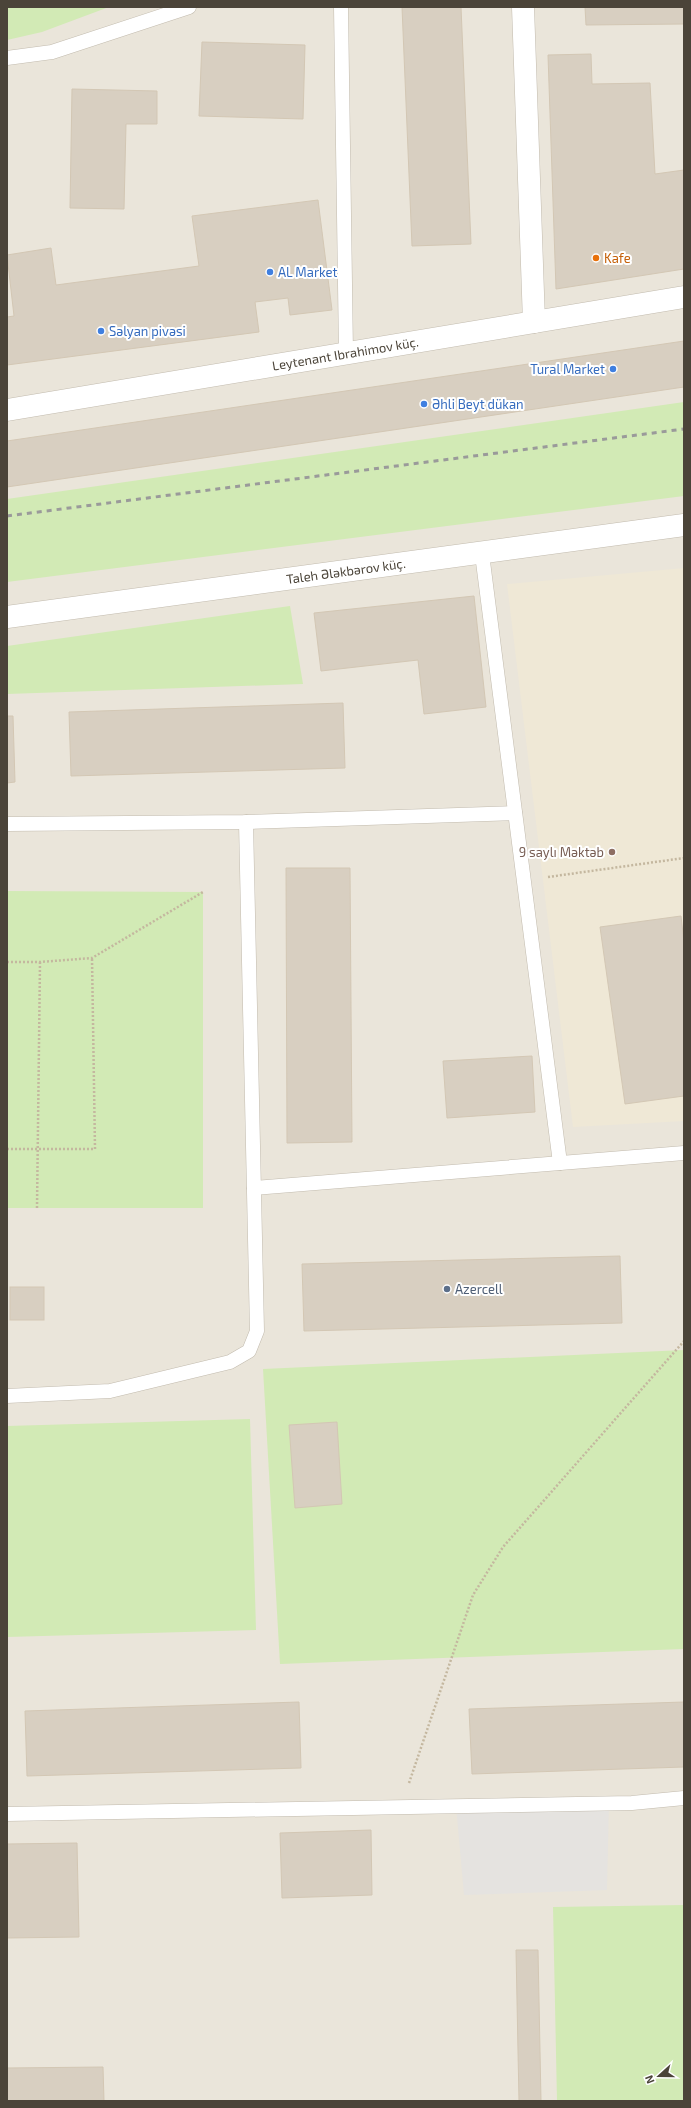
<svg xmlns="http://www.w3.org/2000/svg" width="691" height="2108" font-family="'Exo 2',sans-serif">
	<rect width="100%" height="100%" fill="#f6f3ec"/>
	<!-- residential -->
	<rect fill="#eae5da" x="7" y="7" width="677" height="2094"/>
	<!-- education -->
	<path fill="#efe8d6" d="M 684,568 L 684,1121 L 573,1127 L 507,584 Z"/>
	<!-- green -->
	<g fill="#d2eab5">
		<path d="M 7,7 L 109,7 L 42,32 L 7,40 Z"/>
		<path d="M 684,402 L 684,496 L 7,582 L 7,499 Z"/>
		<path d="M 290,606 L 303,684 L 7,694 L 7,646 Z"/>
		<path d="M 7,891 L 203,892 L 203,1208 L 7,1208 Z"/>
		<path d="M 684,1350 L 684,1649 L 280,1664 L 263,1369 Z"/>
		<path d="M 250,1419 L 256,1630 L 7,1637 L 7,1426 Z"/>
		<path d="M 684,1905 L 684,2101 L 557,2101 L 553,1907 Z"/>
	</g>
	<!-- parking -->
	<path fill="#e5e3e0" d="M 609,1803 L 607,1890 L 464,1895 L 456,1806 Z"/>
	<!-- building -->
	<g fill="#d8cfc1" stroke="#d3c7b4">
		<path d="M 402,7 L 461,7 L 471,244 L 412,246 Z"/>
		<path d="M 585,7 L 684,7 L 684,24 L 586,25 Z"/>
		<path d="M 202,42 L 305,45 L 303,119 L 199,116 Z"/>
		<path d="M 591,54 L 592,84 L 650,83 L 655,174 L 684,170 L 684,269 L 556,289 L 548,55 Z"/>
		<path d="M 72,89 L 157,91 L 157,124 L 126,124 L 124,209 L 70,208 Z"/>
		<path d="M 318,200 L 332,310 L 290,315 L 288,298 L 255,302 L 259,332 L 7,365 L 7,317 L 14,316 L 7,255 L 51,248 L 56,285 L 199,266 L 192,216 Z"/>
		<path d="M 684,341 L 684,387 L 7,487 L 7,441 Z"/>
		<path d="M 474,596 L 486,707 L 424,714 L 418,660 L 321,671 L 314,613 Z"/>
		<path d="M 343,703 L 345,768 L 71,776 L 69,712 Z"/>
		<path d="M 7,716 L 13,716 L 15,782 L 7,783 Z"/>
		<path d="M 286,868 L 350,868 L 352,1142 L 287,1143 Z"/>
		<path d="M 681,916 L 684,942 L 684,1096 L 625,1104 L 600,927 Z"/>
		<path d="M 532,1056 L 535,1112 L 447,1118 L 443,1061 Z"/>
		<path d="M 620,1256 L 622,1323 L 304,1331 L 302,1264 Z"/>
		<rect x="10" y="1287" width="34" height="33"/>
		<path d="M 337,1422 L 342,1504 L 295,1508 L 289,1425 Z"/>
		<path d="M 299,1702 L 301,1768 L 27,1776 L 25,1711 Z"/>
		<path d="M 684,1702 L 684,1767 L 472,1774 L 469,1709 Z"/>
		<path d="M 371,1830 L 372,1895 L 282,1898 L 280,1833 Z"/>
		<path d="M 77,1843 L 79,1937 L 7,1938 L 7,1844 Z"/>
		<path d="M 516,1950 L 538,1950 L 541,2101 L 519,2101 Z"/>
		<path d="M 103,2067 L 104,2101 L 7,2101 L 7,2068 Z"/>
	</g>
	<g fill="none" stroke-linecap="round" stroke-linejoin="round">
		<!-- service casing -->
		<g stroke="#c2bbae" stroke-width="15">
			<g id="service">
				<path d="M 341,7 L 346,353"/>
				<path d="M 7,58 L 52,52 L 189,7"/>
				<path d="M 482,554 L 560,1163"/>
				<path d="M 7,824 L 246,822 L 515,813"/>
				<path d="M 254,1188 L 684,1153"/>
				<path d="M 7,1396 L 110,1391 L 230,1362 L 249,1351 L 257,1331 L 246,822"/>
				<path d="M 7,1814 L 632,1803 L 684,1798"/>
			</g>
		</g>
		<!-- minor casing -->
		<g stroke="#c2bbae" stroke-width="23">
			<g id="minor">
				<path d="M 523,7 L 534,322"/>
				<path id="s1" d="M 7,617 L 684,525"/>
			</g>
		</g>
		<!-- tertiary casing -->
		<g stroke="#c2bbae" stroke-width="23">
			<g id="tertiary">
				<path id="s2" d="M 7,410 L 684,297"/>
			</g>
		</g>
		<!-- path -->
		<g stroke="#c4b79f" stroke-width="2.5" stroke-dasharray="2 2" stroke-linecap="butt">
			<path d="M 548,877 L 684,858"/>
			<path d="M 7,962 L 40,962 L 92,958 L 203,892"/>
			<path d="M 7,1149 L 95,1149 L 92,958"/>
			<path d="M 37,1208 L 40,962"/>
			<path d="M 409,1783 L 473,1595 L 503,1547 L 684,1341"/>
		</g>
		<!-- service -->
		<use href="#service" stroke="#fff" stroke-width="14"/>
		<!-- minor -->
		<use href="#minor" stroke="#fff" stroke-width="22"/>
		<!-- tertiary -->
		<use href="#tertiary" stroke="#fff" stroke-width="22"/>
		<!-- rail -->
		<path stroke="#9a9a9a" stroke-width="3" stroke-dasharray="5 5" stroke-linecap="butt" d="M 7,516 L 684,429"/>
	</g>
	<!-- markers -->
	<circle fill="#e8710a" stroke="#fff" stroke-width="1.5" cx="596" cy="258" r="4"/>
	<g fill="#3f7fe0" stroke="#fff" stroke-width="1.5">
		<circle cx="270" cy="272" r="4"/>
		<circle cx="101" cy="331" r="4"/>
		<circle cx="613" cy="369" r="4"/>
		<circle cx="424" cy="404" r="4"/>
	</g>
	<circle fill="#8d6e63" stroke="#fff" stroke-width="1.5" cx="612" cy="852" r="4"/>
	<circle fill="#5c6f8a" stroke="#fff" stroke-width="1.5" cx="447" cy="1289" r="4"/>
	<g text-anchor="middle" dominant-baseline="central" stroke-width="4" stroke-linejoin="round" paint-order="stroke">
		<!-- food labels -->
		<g font-size="13" fill="#c56008" stroke="#fff" text-anchor="start">
			<text x="604" y="258">Kafe</text>
		</g>
		<!-- shop labels -->
		<g font-size="13" fill="#366cbe" stroke="#fff" text-anchor="start">
			<text x="278" y="272">AL Market</text>
			<text x="109" y="331">Səlyan pivəsi</text>
			<text x="605" y="369" text-anchor="end">Tural Market</text>
			<text x="432" y="404">Əhli Beyt dükan</text>
		</g>
		<!-- street labels -->
		<g font-size="13" fill="#4b4439" stroke="#fff">
			<text stroke="none"><textPath href="#s2" startOffset="343">Leytenant Ibrahimov küç.</textPath></text>
			<text stroke="none"><textPath href="#s1" startOffset="342">Taleh Ələkbərov küç.</textPath></text>
		</g>
		<!-- education labels -->
		<g font-size="13" fill="#785e54" stroke="#fff" text-anchor="end">
			<text x="604" y="852">9 saylı Məktəb</text>
		</g>
		<!-- service labels -->
		<g font-size="13" fill="#4e5e75" stroke="#fff" text-anchor="start">
			<text x="455" y="1289">Azercell</text>
		</g>
	</g>
	<!-- border -->
	<rect width="691" height="2108" fill="none" stroke="#4b4439" stroke-width="16"/>
	<!-- north arrow -->
	<g transform="translate(659 2076) rotate(249)" stroke="#ffffff" stroke-width="3" paint-order="stroke">
	<path d="M0-3L7 15L0 10L-7 15Z" fill="#4b4439"/>
	<text y="-6" font-size="11" font-weight="bold" text-anchor="middle" fill="#4b4439">N</text>
	</g>
</svg>
